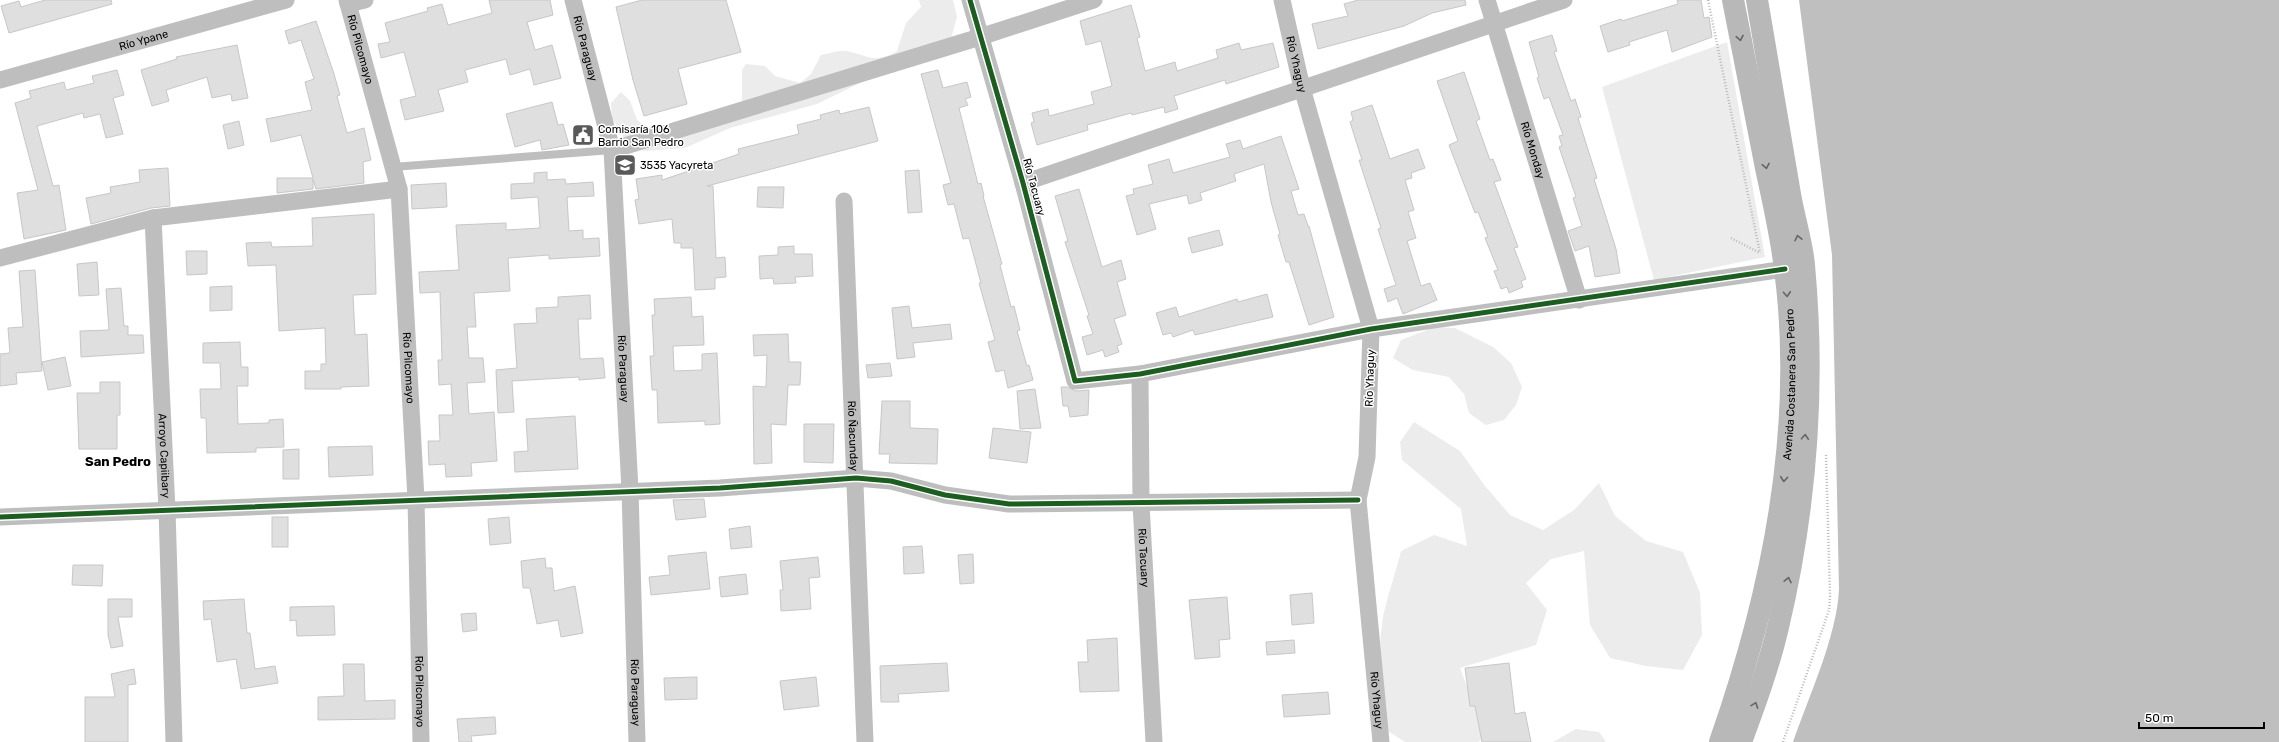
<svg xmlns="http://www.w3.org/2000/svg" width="2279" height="742" font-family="Rubik,sans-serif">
	<rect width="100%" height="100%" fill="#fff"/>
	<!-- green -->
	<g fill="#ececec">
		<path d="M 919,0 L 953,0 L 957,17 L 948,49 L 925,62 L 860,83 L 817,104 L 730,128 L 685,148 L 645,151 L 627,143 L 612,118 L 611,103 L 621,92 L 630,101 L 637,120 L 648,128 L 689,128 L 742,107 L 742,70 L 746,64 L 765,66 L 775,76 L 800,83 L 811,74 L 821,55 C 828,54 839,50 846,51 C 869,55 873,65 897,51 L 906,23 L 921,7 Z"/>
		<path d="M 1727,42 L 1765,257 L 1654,280 L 1602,87 Z"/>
		<path d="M 1435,327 L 1455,328 L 1493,347 L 1511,363 L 1522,387 L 1516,405 L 1504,420 L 1486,425 L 1469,413 L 1464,394 L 1449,377 L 1413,370 L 1393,358 L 1401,340 Z"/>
		<path d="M 1414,422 L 1460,451 L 1485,486 L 1510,515 L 1543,530 L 1574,510 L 1599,483 L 1615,516 L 1646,541 L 1683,552 L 1700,593 L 1702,635 L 1683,670 L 1646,666 L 1610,658 L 1590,625 L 1584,551 L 1551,559 L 1526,583 L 1547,610 L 1536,645 L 1460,668 L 1486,737 L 1478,742 L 1405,742 L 1388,731 C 1382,693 1376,651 1384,612 C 1389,592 1396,571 1401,551 L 1434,535 L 1467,546 L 1461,509 L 1402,460 L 1400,442 Z"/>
		<path d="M 1576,729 L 1599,732 L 1606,742 L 1553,742 Z"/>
	</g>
	<!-- water -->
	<path fill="#bfbfbf" d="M 1799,0 L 2279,0 L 2279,742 L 1793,742 C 1809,696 1837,636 1839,589 L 1832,255 Z"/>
	<!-- building -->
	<g fill="#dfdfdf" stroke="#c7c7c7">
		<path d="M 45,0 L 111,0 L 112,4 L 9,33 L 1,6 L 19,1 L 21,7 Z"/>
		<path d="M 489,0 L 550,0 L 553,15 L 527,22 L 535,50 L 552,45 L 561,78 L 534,85 L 530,69 L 510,75 L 506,59 L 465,70 L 468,82 L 438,90 L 444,111 L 405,120 L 400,100 L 416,96 L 404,52 L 381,58 L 378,44 L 390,42 L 385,23 L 428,11 L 427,8 L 442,4 L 448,25 L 492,13 Z"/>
		<path d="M 642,0 L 726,0 L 741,52 L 678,69 L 687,104 L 644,116 L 633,80 L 616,7 Z"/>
		<path d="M 1358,0 L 1465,0 L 1466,5 L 1432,13 L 1404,26 L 1318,49 L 1312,24 L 1348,16 L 1344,4 Z"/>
		<path d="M 1677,0 L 1701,0 L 1704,18 L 1709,17 L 1712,37 L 1672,52 L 1667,30 L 1629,42 L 1630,45 L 1608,52 L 1600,26 L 1621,19 L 1622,21 L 1678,4 Z"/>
		<path d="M 1131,5 L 1140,37 L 1137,38 L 1145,71 L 1175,62 L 1177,71 L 1218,58 L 1216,50 L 1239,43 L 1241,50 L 1273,43 L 1279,67 L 1226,84 L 1225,80 L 1174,96 L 1178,109 L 1165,113 L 1164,107 L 1132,115 L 1131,113 L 1087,125 L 1088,130 L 1037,145 L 1031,123 L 1034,122 L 1032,113 L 1048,109 L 1049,116 L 1094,104 L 1091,92 L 1112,86 L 1101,41 L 1086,45 L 1080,21 Z"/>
		<path d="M 316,21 L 334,74 L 340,95 L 337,96 L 347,133 L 364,128 L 371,160 L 363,162 L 364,183 L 316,189 L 313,179 L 313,189 L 277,193 L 277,178 L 313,178 L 301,135 L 271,142 L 266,119 L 312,110 L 305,82 L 314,79 L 301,40 L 289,44 L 285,31 Z"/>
		<path d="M 1552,35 L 1557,51 L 1554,52 L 1571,101 L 1575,99 L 1581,117 L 1578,118 L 1597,178 L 1594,179 L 1616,249 L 1620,273 L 1595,277 L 1589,246 L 1575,251 L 1568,231 L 1582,226 L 1573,198 L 1576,197 L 1559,147 L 1562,146 L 1559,136 L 1563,135 L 1549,97 L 1544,99 L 1537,78 L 1539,77 L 1529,42 Z"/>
		<path d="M 237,45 L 248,98 L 232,101 L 231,94 L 212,98 L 207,77 L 166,90 L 169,101 L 152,106 L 141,70 L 177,59 L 176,57 Z"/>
		<path d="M 117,70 L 124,95 L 113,98 L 123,134 L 106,138 L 100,114 L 84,118 L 83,113 L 37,126 L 53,186 L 59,185 L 66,230 L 24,239 L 17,193 L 38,190 L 15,103 L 31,98 L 29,91 L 64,82 L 66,90 L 94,83 L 92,76 Z"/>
		<path d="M 938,70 L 943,88 L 967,82 L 971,97 L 965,99 L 968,105 L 959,108 L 978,184 L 981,183 L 984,196 L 983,196 L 1002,264 L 1000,265 L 1011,307 L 1014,306 L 1020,330 L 1017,331 L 1027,366 L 1029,365 L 1033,380 L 1008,388 L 1004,370 L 996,372 L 988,342 L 995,340 L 979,283 L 981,283 L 969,238 L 963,239 L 954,204 L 948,205 L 943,185 L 951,183 L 921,74 Z"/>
		<path d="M 1464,72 L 1480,119 L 1476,121 L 1490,160 L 1493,159 L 1501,180 L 1494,182 L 1518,247 L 1514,248 L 1526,279 L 1521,281 L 1523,287 L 1509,293 L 1507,287 L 1501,289 L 1494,271 L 1498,270 L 1485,238 L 1488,237 L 1478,212 L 1475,213 L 1449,145 L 1458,141 L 1437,81 Z"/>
		<path d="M 552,102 L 558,125 L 563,124 L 569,145 L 542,150 L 540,140 L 515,147 L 506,114 Z"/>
		<path d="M 1372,105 L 1390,159 L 1418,149 L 1425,168 L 1411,173 L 1412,178 L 1405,180 L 1414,210 L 1408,212 L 1416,238 L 1407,241 L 1421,286 L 1430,283 L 1437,300 L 1403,314 L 1397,298 L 1388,302 L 1384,289 L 1396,285 L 1378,229 L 1381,228 L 1359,160 L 1362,160 L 1350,122 L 1353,120 L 1351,112 Z"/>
		<path d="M 869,107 L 878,141 L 707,186 L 713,186 L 716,258 L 725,257 L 726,277 L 715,278 L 715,289 L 695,290 L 693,248 L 681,248 L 681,243 L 674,243 L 672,219 L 639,224 L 635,200 L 639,199 L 636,179 L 662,175 L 662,180 L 739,154 L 738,149 L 799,134 L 797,125 L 821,119 L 820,115 L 839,110 L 840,114 Z"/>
		<path d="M 239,121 L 244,145 L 228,149 L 223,125 Z"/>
		<path d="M 1281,136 L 1299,189 L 1291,191 L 1298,215 L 1304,214 L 1308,226 L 1309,226 L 1334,317 L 1309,325 L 1289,262 L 1286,262 L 1278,235 L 1280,234 L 1271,202 L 1264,164 L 1234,174 L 1236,181 L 1200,193 L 1202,200 L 1189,204 L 1187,195 L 1149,204 L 1156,229 L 1137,235 L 1126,196 L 1134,194 L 1133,189 L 1153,184 L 1148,165 L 1169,159 L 1173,173 L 1230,157 L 1226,144 L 1240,140 L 1243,149 Z"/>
		<path d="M 168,168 L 170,206 L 151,208 L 91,224 L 86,198 L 111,193 L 110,187 L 140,182 L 139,170 Z"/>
		<path d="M 919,170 L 922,212 L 908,213 L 905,171 Z"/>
		<path d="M 547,172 L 547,180 L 565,179 L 566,184 L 593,182 L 594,196 L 567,197 L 569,231 L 583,230 L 583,239 L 599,238 L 600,256 L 549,259 L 549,255 L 508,258 L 510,291 L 474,293 L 476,327 L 467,327 L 469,358 L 483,358 L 485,382 L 467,383 L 469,414 L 494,412 L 497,461 L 471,463 L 472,476 L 446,477 L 445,464 L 429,465 L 428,441 L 440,441 L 439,415 L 453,415 L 451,384 L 439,385 L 438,360 L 442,360 L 440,292 L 420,293 L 419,272 L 459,270 L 456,225 L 506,223 L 506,230 L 540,228 L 538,197 L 511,199 L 511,184 L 534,183 L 534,173 Z"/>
		<path d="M 446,183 L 447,207 L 412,209 L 411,185 Z"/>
		<path d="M 758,187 L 784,187 L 783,208 L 757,207 Z"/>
		<path d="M 1079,189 L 1102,267 L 1121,260 L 1126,279 L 1117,282 L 1126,315 L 1114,319 L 1122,344 L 1117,346 L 1119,352 L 1105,357 L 1103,350 L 1087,355 L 1082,337 L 1093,334 L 1087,316 L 1089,315 L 1065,242 L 1068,241 L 1055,196 Z"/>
		<path d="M 374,214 L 376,294 L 353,295 L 355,335 L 367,334 L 369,386 L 341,387 L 341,389 L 305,389 L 305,371 L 321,371 L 321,364 L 326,364 L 325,328 L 279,331 L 276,265 L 248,266 L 246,243 L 271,242 L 272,247 L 313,246 L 312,218 Z"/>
		<path d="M 1219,230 L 1223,245 L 1192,253 L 1188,238 Z"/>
		<path d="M 794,246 L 794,254 L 812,254 L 813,276 L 795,277 L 796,283 L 774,284 L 773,278 L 760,279 L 759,256 L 778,255 L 778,247 Z"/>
		<path d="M 186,251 L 207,251 L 207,274 L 187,275 Z"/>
		<path d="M 97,262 L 99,295 L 79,296 L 77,264 Z"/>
		<path d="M 35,270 L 42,371 L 16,373 L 17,384 L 0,386 L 0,354 L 10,353 L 8,328 L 23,327 L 19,271 Z"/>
		<path d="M 232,286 L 232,310 L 210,311 L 210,287 Z"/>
		<path d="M 121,288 L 124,326 L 128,326 L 128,335 L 143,335 L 144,353 L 81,357 L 80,331 L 109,330 L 106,289 Z"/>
		<path d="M 1267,294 L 1273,317 L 1195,335 L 1193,330 L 1173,337 L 1171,333 L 1163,335 L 1156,313 L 1176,307 L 1179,317 L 1237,299 L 1238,302 Z"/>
		<path d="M 590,295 L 591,319 L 578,319 L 580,359 L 603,358 L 605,378 L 579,380 L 579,377 L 512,381 L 514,412 L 498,413 L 496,370 L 517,368 L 514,324 L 537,323 L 536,308 L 558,307 L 558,297 Z"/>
		<path d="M 691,297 L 692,317 L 703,316 L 704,345 L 673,346 L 674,371 L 702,370 L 702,354 L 717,353 L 720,424 L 705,425 L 705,421 L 658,423 L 657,390 L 652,390 L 650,356 L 654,356 L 652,315 L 655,315 L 654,299 Z"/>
		<path d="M 909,306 L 912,328 L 950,324 L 952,339 L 913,343 L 915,357 L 897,359 L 892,308 Z"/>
		<path d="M 788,334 L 789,362 L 801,362 L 800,385 L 788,385 L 786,425 L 771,424 L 772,463 L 754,464 L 753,386 L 766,387 L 767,355 L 754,356 L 753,335 Z"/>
		<path d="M 240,342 L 241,367 L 248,367 L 248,386 L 237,386 L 238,424 L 269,423 L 269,420 L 283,419 L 284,447 L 256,448 L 256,452 L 207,453 L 206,418 L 201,418 L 200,389 L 221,389 L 220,363 L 203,363 L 203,343 Z"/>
		<path d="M 65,357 L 71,386 L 48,390 L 42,362 Z"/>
		<path d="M 890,363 L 892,376 L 868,378 L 866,365 Z"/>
		<path d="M 100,382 L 120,382 L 120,415 L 117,415 L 117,449 L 79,449 L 77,393 L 100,393 Z"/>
		<path d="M 1061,387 L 1067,387 L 1076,391 L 1089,390 L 1088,415 L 1070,417 L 1068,406 L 1063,406 Z"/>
		<path d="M 1035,389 L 1041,428 L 1020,429 L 1017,391 Z"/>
		<path d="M 882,401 L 910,401 L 910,428 L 938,429 L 937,464 L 889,463 L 890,454 L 879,454 Z"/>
		<path d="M 575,416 L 578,469 L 515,472 L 514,452 L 528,451 L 526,419 Z"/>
		<path d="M 804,424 L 834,424 L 833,463 L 804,462 Z"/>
		<path d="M 993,428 L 1031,432 L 1027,463 L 989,458 Z"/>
		<path d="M 372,446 L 373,475 L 329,477 L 328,447 Z"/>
		<path d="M 299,449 L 299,479 L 283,479 L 283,450 Z"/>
		<path d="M 704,499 L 706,517 L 676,520 L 673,500 Z"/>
		<rect x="272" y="517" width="16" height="30"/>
		<path d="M 509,517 L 511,543 L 490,545 L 488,519 Z"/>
		<path d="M 750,526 L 752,547 L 731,549 L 729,529 Z"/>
		<path d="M 922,546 L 924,573 L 904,574 L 903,547 Z"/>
		<path d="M 706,552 L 710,589 L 651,595 L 649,577 L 670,575 L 668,556 Z"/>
		<path d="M 973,554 L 974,583 L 960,584 L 958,555 Z"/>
		<path d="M 818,557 L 820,577 L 809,578 L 811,609 L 781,611 L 780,590 L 783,590 L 780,561 Z"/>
		<path d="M 545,558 L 546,568 L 552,568 L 554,591 L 575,586 L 583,633 L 561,637 L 558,620 L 537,624 L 530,588 L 523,588 L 521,561 Z"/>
		<path d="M 73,565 L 103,565 L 102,586 L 72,585 Z"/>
		<path d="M 746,574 L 748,594 L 721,597 L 719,577 Z"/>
		<path d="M 1312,593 L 1314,623 L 1292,625 L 1290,595 Z"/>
		<path d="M 1227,597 L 1230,639 L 1219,640 L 1220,657 L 1195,659 L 1189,600 Z"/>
		<path d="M 108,599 L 132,599 L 132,617 L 118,617 L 123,646 L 111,648 L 108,635 Z"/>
		<path d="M 244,599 L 247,633 L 250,633 L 255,669 L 275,666 L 278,683 L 241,689 L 236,659 L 217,662 L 211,619 L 204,620 L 203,601 Z"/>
		<path d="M 334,606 L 335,635 L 297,636 L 296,620 L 290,621 L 290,607 Z"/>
		<path d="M 476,613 L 477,630 L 463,632 L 461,614 Z"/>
		<path d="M 1117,638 L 1119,691 L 1080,692 L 1078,662 L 1088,662 L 1087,640 Z"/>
		<path d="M 1294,640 L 1295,653 L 1267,655 L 1266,642 Z"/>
		<path d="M 947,663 L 949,691 L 898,694 L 899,702 L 881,702 L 880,666 Z"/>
		<path d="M 1509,663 L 1515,714 L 1525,712 L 1531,742 L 1482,742 L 1475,706 L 1470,706 L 1465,668 Z"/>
		<path d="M 343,664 L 364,664 L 365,701 L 395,700 L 395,719 L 318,720 L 318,697 L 344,696 Z"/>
		<path d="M 134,669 L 136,684 L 128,685 L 128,742 L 85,742 L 85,697 L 115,697 L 111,674 Z"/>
		<path d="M 697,677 L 697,699 L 665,700 L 664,678 Z"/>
		<path d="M 816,677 L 819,706 L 784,710 L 780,681 Z"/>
		<path d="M 1328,692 L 1330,714 L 1284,717 L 1282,695 Z"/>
		<path d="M 495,717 L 496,734 L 471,736 L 472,742 L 459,742 L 457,719 Z"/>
	</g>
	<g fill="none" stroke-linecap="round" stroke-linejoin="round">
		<!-- path -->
		<g stroke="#b9b9b9" stroke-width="2.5" stroke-dasharray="1 2" stroke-linecap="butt">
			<path d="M 1708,0 L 1760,253"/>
			<path d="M 1731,238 L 1760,253"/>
			<path d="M 1783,742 L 1829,610 L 1830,596 L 1826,454"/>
		</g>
		<!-- lane -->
		<path stroke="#bebebe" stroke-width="8" d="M 393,167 L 612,150"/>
		<!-- street -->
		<g stroke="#bebebe" stroke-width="17">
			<path id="s1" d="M 347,0 L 399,189 L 416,499 L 421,742"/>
			<path id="s2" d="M 573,0 L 612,150 L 630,490 L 637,742"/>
			<path d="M 970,0 L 1023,183 L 1075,381 L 1140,374 L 1371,329 L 1785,269"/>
			<path id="s3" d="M 1282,0 L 1302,88 L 1371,329 L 1367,457 L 1358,500 L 1381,742"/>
			<path id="s4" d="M 1487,0 L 1579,300"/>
			<path d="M 348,4 L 365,0"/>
			<path id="s5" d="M 0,80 L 286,0"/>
			<path d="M 612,150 L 980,37 L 1094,0"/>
			<path d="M 1023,183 L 1564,0"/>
			<path id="s6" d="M 844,201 L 865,742"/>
			<path id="s7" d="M 153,218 L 167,510 L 174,742"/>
			<path d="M 0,258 L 153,218 L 399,189"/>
			<path id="s8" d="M 1140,374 L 1141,504 L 1154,742"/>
			<path d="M 0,517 L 720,488 L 856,478 L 891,481 L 945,495 L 1009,504 L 1358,500"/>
		</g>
		<!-- secondary -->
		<g stroke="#b8b8b8" stroke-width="22">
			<path id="s9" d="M 1720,742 C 1773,591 1806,429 1785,269 C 1781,235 1773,201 1766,168 C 1755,112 1744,56 1733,0"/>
			<path d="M 1741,742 C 1755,704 1769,666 1778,627 C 1806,509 1815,385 1804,265 C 1802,242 1794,218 1790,194 C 1779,130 1768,65 1757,0"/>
		</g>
		<!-- cycleway casing -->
		<g stroke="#fff" stroke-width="8">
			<g id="cycleway">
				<path d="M 970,0 L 1023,183 L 1075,381 L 1140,374 L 1371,329 L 1785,269"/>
				<path d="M 0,517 L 720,488 L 856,478 L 891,481 L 945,495 L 1009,504 L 1358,500"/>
			</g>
		</g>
		<!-- cycleway -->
		<use href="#cycleway" stroke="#1b5e20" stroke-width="5"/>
	</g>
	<!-- one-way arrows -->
	<defs><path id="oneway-chevron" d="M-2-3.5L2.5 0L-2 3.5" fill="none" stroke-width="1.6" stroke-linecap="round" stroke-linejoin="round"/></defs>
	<g stroke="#656565">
		<use href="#oneway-chevron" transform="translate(1740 38) rotate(79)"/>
		<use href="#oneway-chevron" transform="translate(1766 166) rotate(79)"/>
		<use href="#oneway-chevron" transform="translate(1798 238) rotate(-103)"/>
		<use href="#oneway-chevron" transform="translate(1787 294) rotate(86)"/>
		<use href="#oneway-chevron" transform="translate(1805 437) rotate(-87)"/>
		<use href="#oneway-chevron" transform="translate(1784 479) rotate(95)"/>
		<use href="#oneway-chevron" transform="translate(1788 580) rotate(-78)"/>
		<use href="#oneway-chevron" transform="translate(1755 705) rotate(-70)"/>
	</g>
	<!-- icons -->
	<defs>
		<g id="civic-square" transform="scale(1.15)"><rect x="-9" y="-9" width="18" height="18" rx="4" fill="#595959" stroke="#fff"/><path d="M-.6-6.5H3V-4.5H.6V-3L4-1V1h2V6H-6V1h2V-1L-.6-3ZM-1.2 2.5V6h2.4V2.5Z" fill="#fff"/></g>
		<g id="school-square" transform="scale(1.15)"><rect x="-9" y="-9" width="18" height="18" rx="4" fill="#595959" stroke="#fff"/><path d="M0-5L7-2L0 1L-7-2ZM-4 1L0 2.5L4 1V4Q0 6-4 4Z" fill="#fff"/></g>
	</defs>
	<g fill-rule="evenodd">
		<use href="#civic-square" x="583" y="135"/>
		<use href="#school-square" x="625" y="165"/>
	</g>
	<g text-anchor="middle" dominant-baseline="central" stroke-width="3" stroke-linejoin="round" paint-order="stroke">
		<!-- street labels -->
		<g font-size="11" fill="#000" stroke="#fff">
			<text stroke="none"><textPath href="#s5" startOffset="149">Río Ypane</textPath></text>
			<text stroke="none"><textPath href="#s2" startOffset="50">Río Paraguay</textPath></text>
			<text stroke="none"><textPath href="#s1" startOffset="51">Río Pilcomayo</textPath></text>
			<text stroke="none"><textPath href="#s3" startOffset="66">Río Yhaguy</textPath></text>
			<text stroke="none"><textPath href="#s4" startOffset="157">Río Monday</textPath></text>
			<text transform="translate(1034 187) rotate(75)">Río Tacuary</text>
			<text stroke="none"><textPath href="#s1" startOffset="375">Río Pilcomayo</textPath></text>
			<text stroke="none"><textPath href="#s2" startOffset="374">Río Paraguay</textPath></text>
			<text transform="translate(1370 378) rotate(-88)">Río Yhaguy</text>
			<text stroke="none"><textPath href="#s9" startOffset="366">Avenida Costanera San Pedro</textPath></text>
			<text stroke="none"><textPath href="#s6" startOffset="235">Río Ñacunday</textPath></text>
			<text stroke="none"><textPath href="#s7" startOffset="238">Arroyo Capiibary</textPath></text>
			<text stroke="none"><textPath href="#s8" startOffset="184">Río Tacuary</textPath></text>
			<text stroke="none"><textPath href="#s1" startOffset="699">Río Pilcomayo</textPath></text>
			<text stroke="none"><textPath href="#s2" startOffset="698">Río Paraguay</textPath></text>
			<text stroke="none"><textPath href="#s3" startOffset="714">Río Yhaguy</textPath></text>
		</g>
		<!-- poi labels -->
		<g font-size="11" fill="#000" stroke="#fff" text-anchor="start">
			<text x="598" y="129">Comisaría 106<tspan x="598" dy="13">Barrio San Pedro</tspan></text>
			<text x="640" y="165">3535 Yacyreta</text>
		</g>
		<!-- quarter labels -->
		<g font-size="13" font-weight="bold" fill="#000" stroke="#fff">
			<text x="118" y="461">San Pedro</text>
		</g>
	</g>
	<!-- scale -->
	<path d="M2139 722v6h125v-6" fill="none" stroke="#000000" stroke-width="2"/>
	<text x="2145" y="722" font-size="12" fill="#000000" stroke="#ffffff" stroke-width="3" paint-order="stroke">50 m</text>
</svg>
